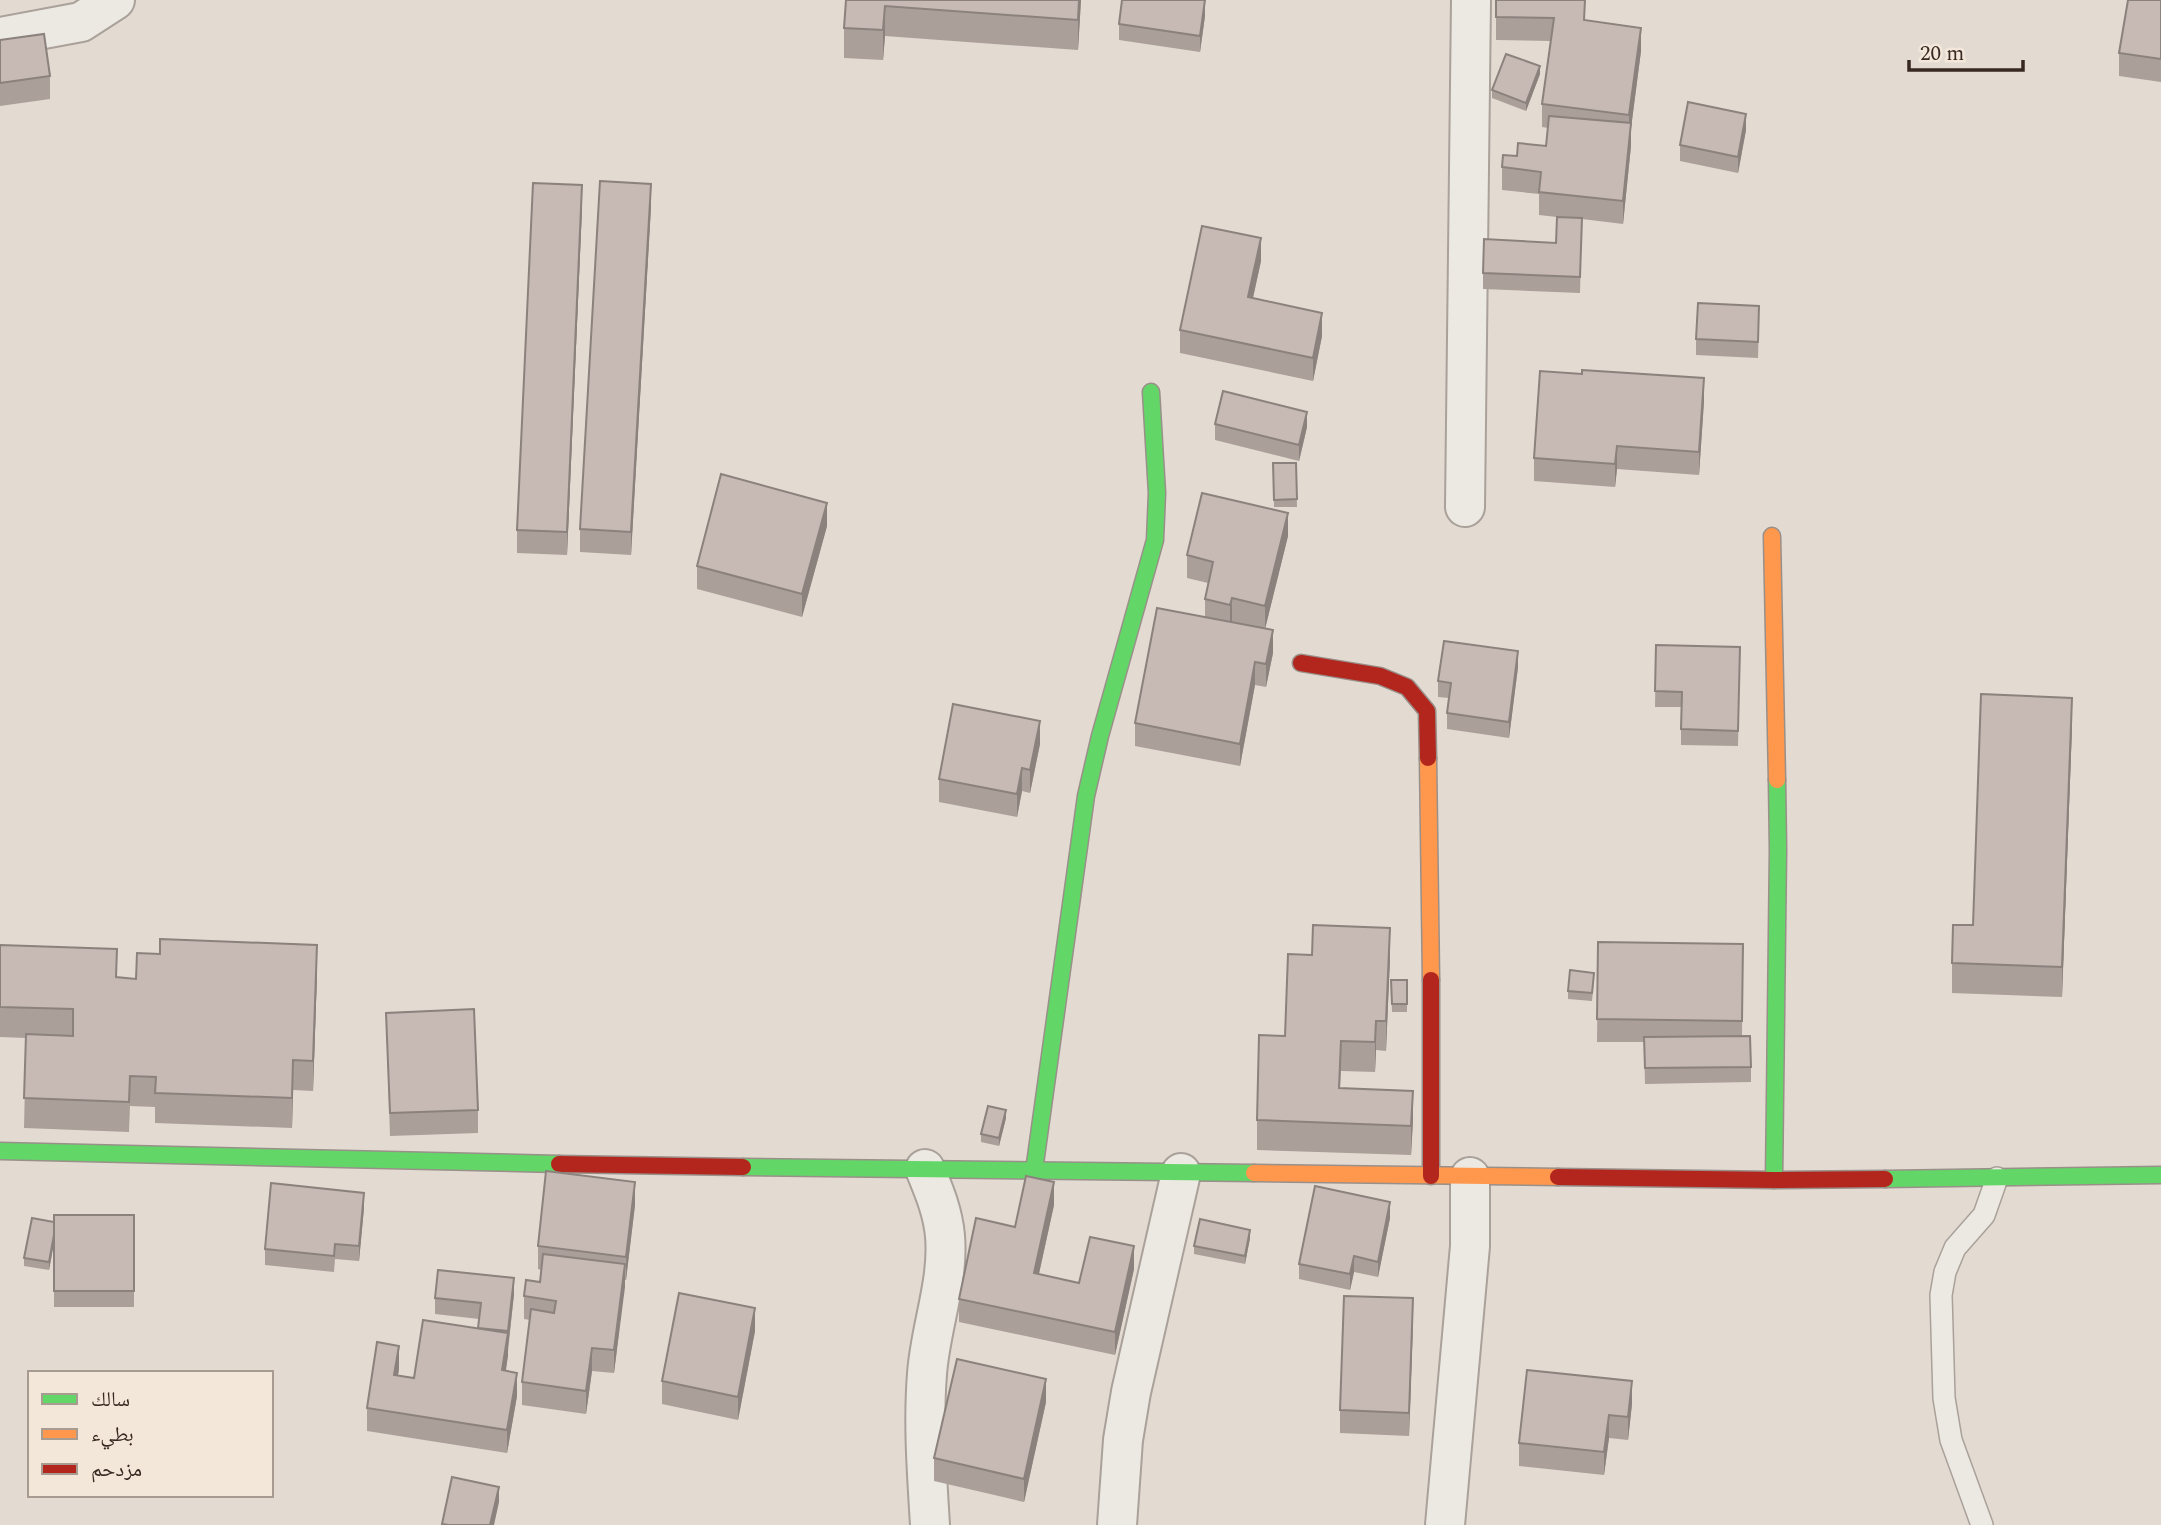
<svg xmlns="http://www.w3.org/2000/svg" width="2161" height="1525" font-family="Spectral,'Noto Naskh Arabic',serif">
	<rect width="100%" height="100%" fill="#e3dbd2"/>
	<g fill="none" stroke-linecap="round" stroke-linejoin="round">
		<!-- lane casing -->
		<g stroke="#a9a19a" stroke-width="24">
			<path id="lane" d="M 1982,1525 L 1951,1440 L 1944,1398 L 1941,1295 L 1945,1272 L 1955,1248 L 1984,1215 L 1997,1178"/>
		</g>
		<!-- street casing -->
		<g stroke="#a9a19a" stroke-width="42">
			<g id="street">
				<path d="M 0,37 L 81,22 L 115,0"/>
				<path d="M 1465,507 L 1471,0"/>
				<path d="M 925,1169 C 934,1191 943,1212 945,1236 C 949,1282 930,1329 927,1374 C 923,1425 927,1475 930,1525"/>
				<path d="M 1117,1525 L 1123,1440 L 1131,1392 L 1181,1173"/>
				<path d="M 1445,1525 L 1470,1246 L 1470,1177"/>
			</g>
		</g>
		<!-- fast casing -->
		<g stroke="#99908a" stroke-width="19">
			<g id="fast">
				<path d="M 0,1151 L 559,1164"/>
				<path d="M 743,1167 L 1254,1173"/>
				<path d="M 1034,1171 L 1086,796 L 1100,736 L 1155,540 L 1157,493 L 1151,392"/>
				<path d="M 1885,1179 L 2161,1175"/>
				<path d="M 1774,1180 L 1778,850 L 1777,780"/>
			</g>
		</g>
		<!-- slow casing -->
		<g stroke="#99908a" stroke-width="19">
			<g id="slow">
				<path d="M 1772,536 L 1777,780"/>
				<path d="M 1428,758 L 1431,980"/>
				<path d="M 1254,1173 L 1558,1177"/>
			</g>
		</g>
		<!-- jam casing -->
		<g stroke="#99908a" stroke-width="19">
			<g id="jam">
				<path d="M 1301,663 L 1380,676 L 1407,687 L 1427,711 L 1428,758"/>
				<path d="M 1431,980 L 1431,1176"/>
				<path d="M 559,1164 L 743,1167"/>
				<path d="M 1558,1177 L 1774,1180 L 1885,1179"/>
			</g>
		</g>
		<!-- lane -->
		<use href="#lane" stroke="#ece8e2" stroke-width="21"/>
		<!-- street -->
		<use href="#street" stroke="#ece8e2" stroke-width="38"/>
		<!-- fast -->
		<use href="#fast" stroke="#63d668" stroke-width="16"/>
		<!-- slow -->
		<use href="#slow" stroke="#ff974d" stroke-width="16"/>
		<!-- jam -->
		<use href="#jam" stroke="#b3261e" stroke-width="16"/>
	</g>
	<!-- wall -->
	<g fill="#ab9f9a">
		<path d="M 846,0 L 1081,0 L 1078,50 L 885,36 L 883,60 L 844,58 L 844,28 Z"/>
		<path d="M 1496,0 L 1585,20 L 1641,51 L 1631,128 L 1631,146 L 1623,224 L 1582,219 L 1580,293 L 1483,289 L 1483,273 L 1556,243 L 1557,217 L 1539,215 L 1539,194 L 1502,190 L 1502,167 L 1517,156 L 1546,146 L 1548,128 L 1542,127 L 1542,104 L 1551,41 L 1496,40 Z"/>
		<path d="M 2161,0 L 2161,82 L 2119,76 L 2119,53 Z"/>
		<path d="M 1205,16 L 1200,52 L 1119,40 L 1119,24 Z"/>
		<path d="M 0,40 L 50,76 L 50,99 L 0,106 Z"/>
		<path d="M 1540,74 L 1526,111 L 1492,98 L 1492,90 Z"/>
		<path d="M 1746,130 L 1738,173 L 1680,161 L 1680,145 Z"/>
		<path d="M 651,207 L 631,555 L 580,552 L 580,529 Z"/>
		<path d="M 582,208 L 567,555 L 517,553 L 517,530 Z"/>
		<path d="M 1261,261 L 1253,298 L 1322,336 L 1313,381 L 1180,353 L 1180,330 Z"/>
		<path d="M 1759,322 L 1758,358 L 1696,355 L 1696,339 Z"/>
		<path d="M 1704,401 L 1699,475 L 1617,469 L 1615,487 L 1534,481 L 1534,458 Z"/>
		<path d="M 1215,424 L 1307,427 L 1299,461 L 1215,440 Z"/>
		<path d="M 1273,463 L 1296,463 L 1297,507 L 1274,507 Z"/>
		<path d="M 827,526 L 802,617 L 697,589 L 697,566 Z"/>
		<path d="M 1288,536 L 1265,629 L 1273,653 L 1266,687 L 1255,685 L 1240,766 L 1135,746 L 1135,723 L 1205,617 L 1205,599 L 1208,583 L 1187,578 L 1187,555 Z"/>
		<path d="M 1656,645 L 1740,647 L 1738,746 L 1681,745 L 1681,707 L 1655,707 Z"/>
		<path d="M 1518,667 L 1509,738 L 1447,729 L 1447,713 L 1449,698 L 1438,697 L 1438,681 Z"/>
		<path d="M 2072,727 L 2062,997 L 1952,993 L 1952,963 L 1973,925 Z"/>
		<path d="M 1040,744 L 1030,793 L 1022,791 L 1017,817 L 939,802 L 939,779 Z"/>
		<path d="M 1598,942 L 1743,944 L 1742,1036 L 1751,1067 L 1751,1082 L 1645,1084 L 1644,1042 L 1597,1042 Z"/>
		<path d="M 0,945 L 117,977 L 136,979 L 317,974 L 313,1091 L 293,1090 L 292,1128 L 155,1123 L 155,1107 L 130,1106 L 129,1132 L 24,1128 L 26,1038 L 0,1037 Z"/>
		<path d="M 1390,958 L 1386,1051 L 1376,1050 L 1375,1072 L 1341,1071 L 1340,1088 L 1413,1120 L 1411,1155 L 1257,1150 L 1257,1120 L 1285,1036 Z"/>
		<path d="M 1391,980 L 1407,980 L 1407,1012 L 1392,1012 Z"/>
		<path d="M 1594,980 L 1592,1001 L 1568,999 L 1568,991 Z"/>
		<path d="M 386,1013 L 478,1110 L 478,1133 L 390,1136 Z"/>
		<path d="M 1006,1118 L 999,1146 L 981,1142 L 981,1134 Z"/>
		<path d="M 635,1205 L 626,1280 L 625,1280 L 614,1373 L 592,1371 L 586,1414 L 522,1405 L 522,1382 L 530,1320 L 524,1319 L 524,1296 L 540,1282 L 541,1270 L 538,1269 L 538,1246 Z"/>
		<path d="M 1054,1205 L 1039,1274 L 1079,1283 L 1134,1269 L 1115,1355 L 959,1322 L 959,1299 L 1015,1227 Z"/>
		<path d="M 364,1208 L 359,1261 L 335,1259 L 334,1272 L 265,1265 L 265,1249 Z"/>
		<path d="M 134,1215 L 134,1307 L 54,1307 L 54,1243 L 49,1270 L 24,1266 L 24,1258 L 54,1222 Z"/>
		<path d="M 1390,1218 L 1378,1277 L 1354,1272 L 1350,1290 L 1299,1279 L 1299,1264 Z"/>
		<path d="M 1250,1238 L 1245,1264 L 1194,1254 L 1194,1246 Z"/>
		<path d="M 514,1294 L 506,1371 L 517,1396 L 507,1453 L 367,1431 L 367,1408 L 399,1369 L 398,1375 L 414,1378 L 478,1329 L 479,1319 L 435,1314 L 435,1298 Z"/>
		<path d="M 1413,1321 L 1409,1436 L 1340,1433 L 1340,1410 Z"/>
		<path d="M 755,1331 L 738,1420 L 662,1404 L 662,1381 Z"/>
		<path d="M 1046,1402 L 1024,1502 L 934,1481 L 934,1458 Z"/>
		<path d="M 1632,1404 L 1628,1440 L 1609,1438 L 1604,1475 L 1519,1466 L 1519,1443 Z"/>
	</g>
	<!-- shaded-wall -->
	<g fill="#8b827d">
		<path d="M 1079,0 L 1081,0 L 1078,50 L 1078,20 Z"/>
		<path d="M 1205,0 L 1205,16 L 1200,52 L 1200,36 Z"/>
		<path d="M 885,6 L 885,36 L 883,60 L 883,30 Z"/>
		<path d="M 1641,28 L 1641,51 L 1631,128 L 1631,146 L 1623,224 L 1623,201 L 1629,136 L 1629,115 Z"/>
		<path d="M 1540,66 L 1540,74 L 1526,111 L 1526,103 Z"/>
		<path d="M 1746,114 L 1746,130 L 1738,173 L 1738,157 Z"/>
		<path d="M 651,184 L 651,207 L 631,555 L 631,532 Z"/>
		<path d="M 582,185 L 582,208 L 567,555 L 567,532 Z"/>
		<path d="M 1261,238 L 1261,261 L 1248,320 L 1248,297 Z"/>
		<path d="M 1322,313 L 1322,336 L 1313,381 L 1313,358 Z"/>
		<path d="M 1704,378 L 1704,401 L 1699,475 L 1699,452 Z"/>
		<path d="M 1307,412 L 1307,427 L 1299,461 L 1299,445 Z"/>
		<path d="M 1617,446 L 1617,469 L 1615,487 L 1615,464 Z"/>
		<path d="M 827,503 L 827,526 L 802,617 L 802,594 Z"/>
		<path d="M 1288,513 L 1288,536 L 1265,629 L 1265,606 Z"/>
		<path d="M 1232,598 L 1232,621 L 1230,628 L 1230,605 Z"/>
		<path d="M 1273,630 L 1273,653 L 1266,687 L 1266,664 Z"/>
		<path d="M 1518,651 L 1518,667 L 1509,738 L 1509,722 Z"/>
		<path d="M 1255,662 L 1255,685 L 1240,766 L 1240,744 Z"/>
		<path d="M 2072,698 L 2072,727 L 2062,997 L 2062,967 Z"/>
		<path d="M 1040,721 L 1040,744 L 1030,793 L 1030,770 Z"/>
		<path d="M 1022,768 L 1022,791 L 1017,817 L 1017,794 Z"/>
		<path d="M 1390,928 L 1390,958 L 1386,1051 L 1386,1021 Z"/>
		<path d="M 317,945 L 317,974 L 313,1091 L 313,1061 Z"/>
		<path d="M 1376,1021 L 1376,1050 L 1375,1072 L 1375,1042 Z"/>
		<path d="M 293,1060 L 293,1090 L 292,1128 L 292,1098 Z"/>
		<path d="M 1413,1091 L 1413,1120 L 1411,1155 L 1411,1126 Z"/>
		<path d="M 1006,1110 L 1006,1118 L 999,1146 L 999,1138 Z"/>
		<path d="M 635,1182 L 635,1205 L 626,1280 L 626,1257 Z"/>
		<path d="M 1054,1182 L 1054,1205 L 1034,1296 L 1034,1273 Z"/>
		<path d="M 364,1193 L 364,1208 L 359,1261 L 359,1246 Z"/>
		<path d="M 1390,1202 L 1390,1218 L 1378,1277 L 1378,1262 Z"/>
		<path d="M 1250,1230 L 1250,1238 L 1245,1264 L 1245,1256 Z"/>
		<path d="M 54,1235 L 54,1243 L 49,1270 L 49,1262 Z"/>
		<path d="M 1134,1246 L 1134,1269 L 1115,1355 L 1115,1332 Z"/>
		<path d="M 1354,1256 L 1354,1272 L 1350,1290 L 1350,1274 Z"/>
		<path d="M 625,1264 L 625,1287 L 614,1373 L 614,1350 Z"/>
		<path d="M 514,1278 L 514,1294 L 508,1347 L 508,1331 Z"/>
		<path d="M 1413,1298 L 1413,1321 L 1409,1436 L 1409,1413 Z"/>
		<path d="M 755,1308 L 755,1331 L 738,1420 L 738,1397 Z"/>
		<path d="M 508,1333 L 508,1356 L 502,1393 L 502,1370 Z"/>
		<path d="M 399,1346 L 399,1369 L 394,1398 L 394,1375 Z"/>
		<path d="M 592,1348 L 592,1371 L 586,1414 L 586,1391 Z"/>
		<path d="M 517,1373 L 517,1396 L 507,1453 L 507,1430 Z"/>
		<path d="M 1046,1379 L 1046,1402 L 1024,1502 L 1024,1479 Z"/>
		<path d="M 1632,1381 L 1632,1404 L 1628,1440 L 1628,1417 Z"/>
		<path d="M 1609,1415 L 1609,1438 L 1604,1475 L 1604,1452 Z"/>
		<path d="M 499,1487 L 499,1502 L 494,1525 L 490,1525 Z"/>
	</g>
	<!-- building -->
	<g fill="#c7b9b3" stroke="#8b827d" stroke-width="2">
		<path d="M 846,0 L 1079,0 L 1078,20 L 885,6 L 883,30 L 844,28 Z"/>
		<path d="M 1122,0 L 1205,0 L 1200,36 L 1119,24 Z"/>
		<path d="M 1496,0 L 1585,0 L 1584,20 L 1641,28 L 1629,115 L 1542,104 L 1554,18 L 1496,17 Z"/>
		<path d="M 2128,0 L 2161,0 L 2161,59 L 2119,53 Z"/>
		<path d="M 44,34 L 50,76 L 0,83 L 0,40 Z"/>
		<path d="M 1506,54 L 1540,66 L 1526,103 L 1492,90 Z"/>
		<path d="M 1688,102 L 1746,114 L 1738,157 L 1680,145 Z"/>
		<path d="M 1549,116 L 1631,123 L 1623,201 L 1539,192 L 1541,172 L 1502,167 L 1503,155 L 1517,156 L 1518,143 L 1546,146 Z"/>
		<path d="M 600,181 L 651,184 L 631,532 L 580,529 Z"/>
		<path d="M 533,183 L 582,185 L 567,532 L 517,530 Z"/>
		<path d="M 1557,217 L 1582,218 L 1580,277 L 1483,273 L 1484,239 L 1556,243 Z"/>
		<path d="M 1202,226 L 1261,238 L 1248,297 L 1322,313 L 1313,358 L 1180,330 Z"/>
		<path d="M 1698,303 L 1759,306 L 1758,342 L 1696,339 Z"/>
		<path d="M 1582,370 L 1704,378 L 1699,452 L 1617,446 L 1615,464 L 1534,458 L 1540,371 L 1582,374 Z"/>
		<path d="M 1223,391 L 1307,412 L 1299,445 L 1215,424 Z"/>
		<path d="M 1273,463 L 1296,463 L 1297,499 L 1274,500 Z"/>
		<path d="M 721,474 L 827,503 L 802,594 L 697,566 Z"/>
		<path d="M 1202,493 L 1288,513 L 1265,606 L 1232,598 L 1230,605 L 1205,599 L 1213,562 L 1187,555 Z"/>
		<path d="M 1157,608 L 1273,630 L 1266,664 L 1255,662 L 1240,744 L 1135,723 Z"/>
		<path d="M 1444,641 L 1518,651 L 1509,722 L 1447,713 L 1451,683 L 1438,681 Z"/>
		<path d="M 1656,645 L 1740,647 L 1738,731 L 1681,729 L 1682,692 L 1655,691 Z"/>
		<path d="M 1981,694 L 2072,698 L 2062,967 L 1952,963 L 1953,925 L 1973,925 Z"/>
		<path d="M 953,704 L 1040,721 L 1030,770 L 1022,768 L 1017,794 L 939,779 Z"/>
		<path d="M 1313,925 L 1390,928 L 1386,1021 L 1376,1021 L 1375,1042 L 1341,1041 L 1339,1088 L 1413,1091 L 1411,1126 L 1257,1120 L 1259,1035 L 1285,1036 L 1288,954 L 1312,955 Z"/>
		<path d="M 160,939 L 317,945 L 313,1061 L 293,1060 L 292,1098 L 155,1093 L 156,1077 L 130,1076 L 129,1102 L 24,1098 L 26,1034 L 73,1036 L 73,1009 L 0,1007 L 0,945 L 117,949 L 116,977 L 136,979 L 137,953 L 160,954 Z"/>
		<path d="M 1598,942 L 1743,944 L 1742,1021 L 1597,1019 Z"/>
		<path d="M 1570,970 L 1594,973 L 1592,993 L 1568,991 Z"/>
		<path d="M 1391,980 L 1407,980 L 1407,1004 L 1392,1004 Z"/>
		<path d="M 474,1009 L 478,1110 L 390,1113 L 386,1013 Z"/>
		<path d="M 1750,1036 L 1751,1067 L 1645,1068 L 1644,1037 Z"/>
		<path d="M 988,1106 L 1006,1110 L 999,1138 L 981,1134 Z"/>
		<path d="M 546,1171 L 635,1182 L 626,1257 L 538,1246 Z"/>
		<path d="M 1026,1176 L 1054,1182 L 1034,1273 L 1079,1283 L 1090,1237 L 1134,1246 L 1115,1332 L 959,1299 L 976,1218 L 1015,1227 Z"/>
		<path d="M 271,1183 L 364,1193 L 359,1246 L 335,1244 L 334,1256 L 265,1249 Z"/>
		<path d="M 1315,1186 L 1390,1202 L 1378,1262 L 1354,1256 L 1350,1274 L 1299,1264 Z"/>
		<rect x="54" y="1215" width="80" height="76"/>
		<path d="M 32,1218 L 54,1222 L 54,1235 L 49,1262 L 24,1258 Z"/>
		<path d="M 1200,1219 L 1250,1230 L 1245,1256 L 1194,1246 Z"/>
		<path d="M 543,1254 L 625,1264 L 614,1350 L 592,1348 L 586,1391 L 522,1382 L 531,1309 L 554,1313 L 556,1301 L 524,1296 L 526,1280 L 540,1282 Z"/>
		<path d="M 438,1270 L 514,1278 L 508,1331 L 478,1328 L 481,1303 L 435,1298 Z"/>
		<path d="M 679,1293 L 755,1308 L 738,1397 L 662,1381 Z"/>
		<path d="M 1344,1296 L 1413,1298 L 1409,1413 L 1340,1410 Z"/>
		<path d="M 423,1320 L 508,1333 L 502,1370 L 517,1373 L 507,1430 L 367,1408 L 377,1342 L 399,1346 L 394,1375 L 414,1378 Z"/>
		<path d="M 957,1359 L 1046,1379 L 1024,1479 L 934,1458 Z"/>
		<path d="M 1527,1370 L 1632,1381 L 1628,1417 L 1609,1415 L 1604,1452 L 1519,1443 Z"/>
		<path d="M 452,1477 L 499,1487 L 490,1525 L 449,1525 L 442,1524 Z"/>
	</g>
	<!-- legend -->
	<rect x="28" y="1371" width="245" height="126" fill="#f3e7d9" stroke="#a89b90" stroke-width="2"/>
	<rect x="42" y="1394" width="35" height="10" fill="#63d668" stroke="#a89b90" stroke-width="2"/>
	<text x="91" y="1406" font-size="21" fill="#382822">سالك</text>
	<rect x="42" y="1429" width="35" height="10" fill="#ff974d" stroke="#a89b90" stroke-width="2"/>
	<text x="91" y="1441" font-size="21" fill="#382822">بطيء</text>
	<rect x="42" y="1464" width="35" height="10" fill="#b3261e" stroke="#a89b90" stroke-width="2"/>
	<text x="91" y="1476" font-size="21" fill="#382822">مزدحم</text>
	<!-- scale -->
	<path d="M1909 60v10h114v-10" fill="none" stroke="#382822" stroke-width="3.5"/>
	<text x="1920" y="60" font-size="21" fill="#382822" stroke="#f3e7d9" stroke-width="5" paint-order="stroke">20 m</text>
</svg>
